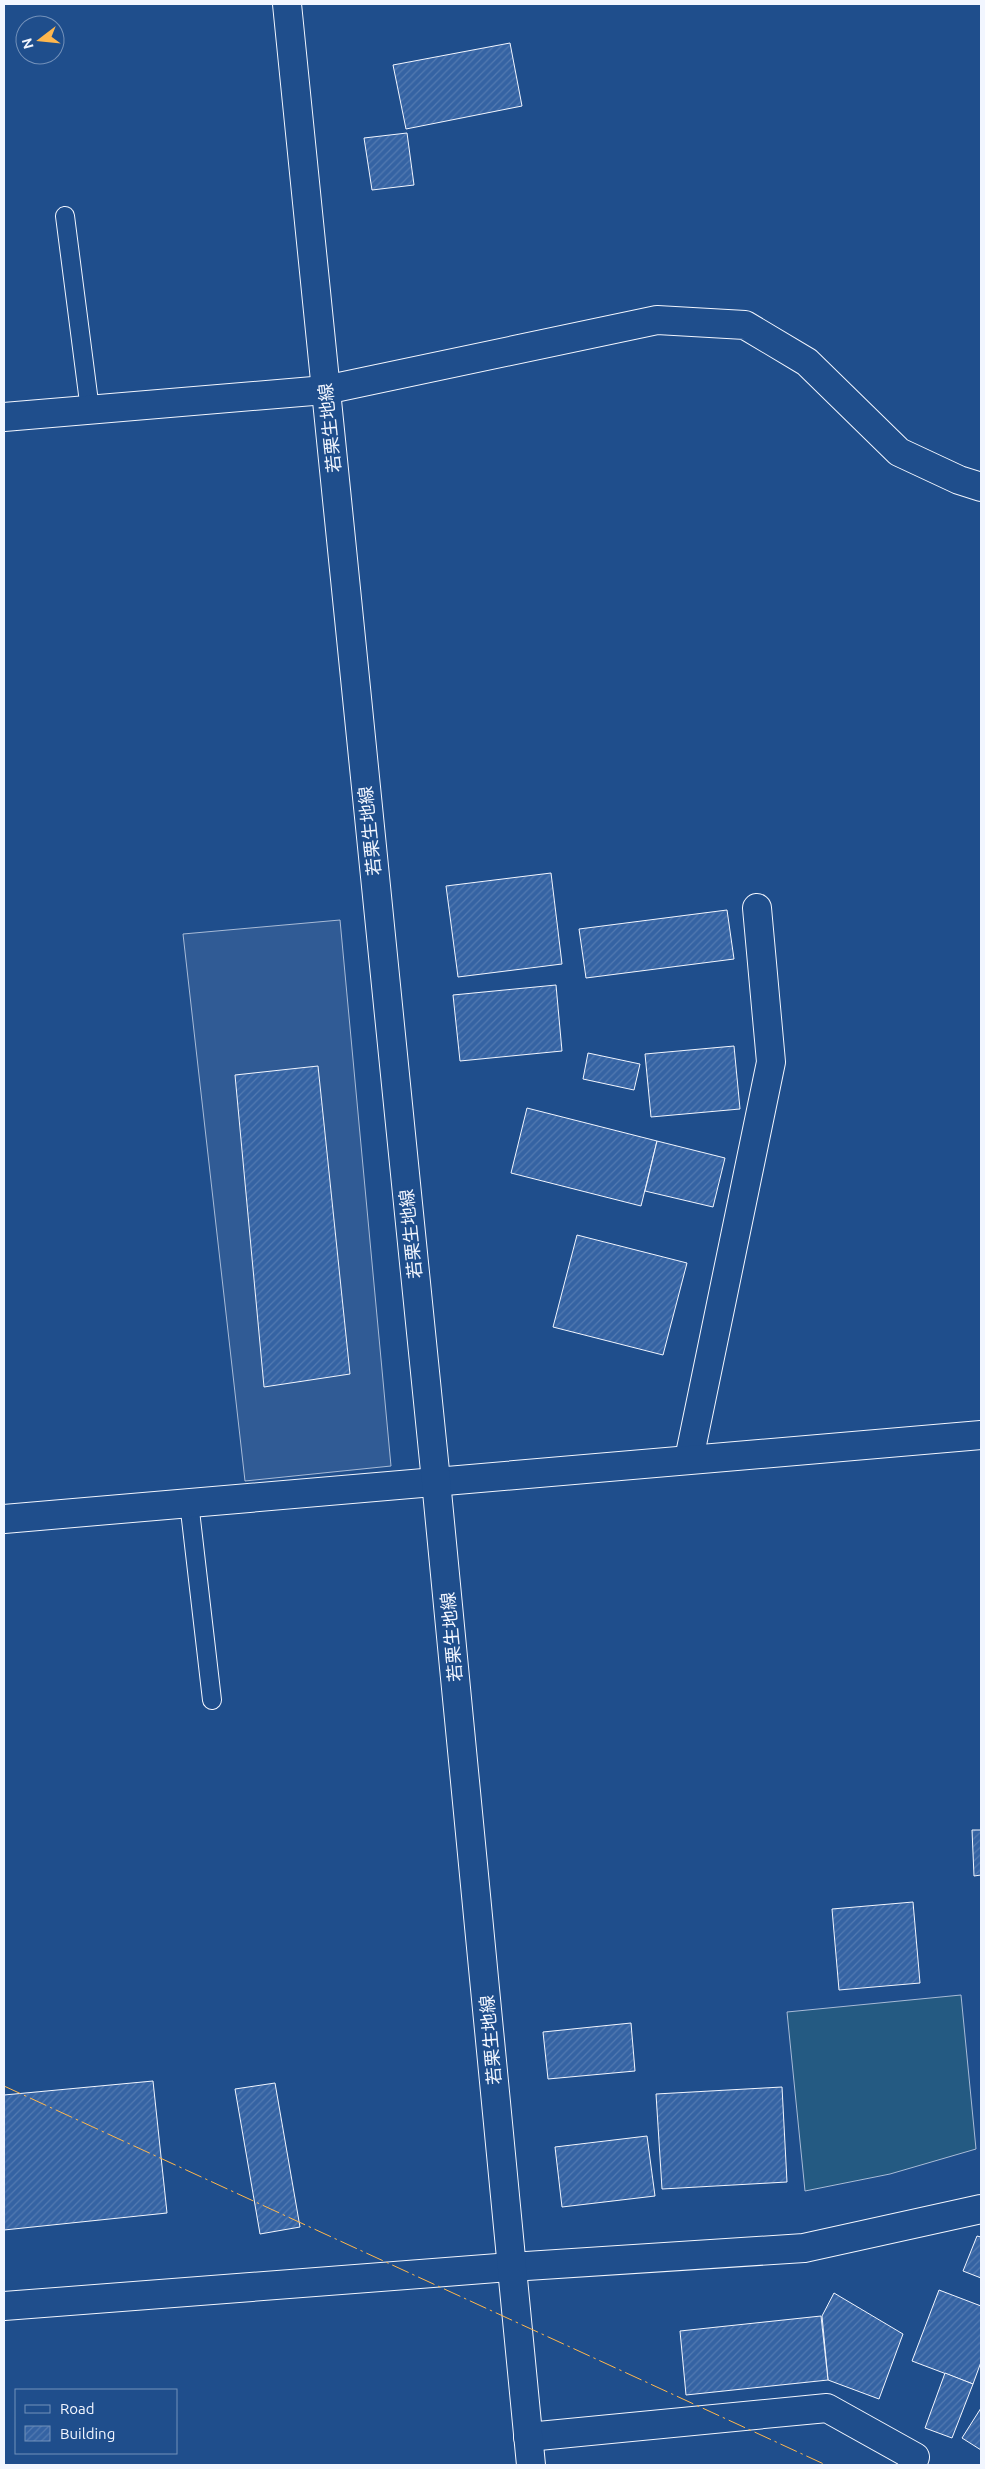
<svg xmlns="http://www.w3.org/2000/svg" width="985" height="2469" font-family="Ubuntu,'Noto Sans JP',sans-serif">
	<defs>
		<pattern id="building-hatch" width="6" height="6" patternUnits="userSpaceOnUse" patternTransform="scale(1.25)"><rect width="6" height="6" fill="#3563a3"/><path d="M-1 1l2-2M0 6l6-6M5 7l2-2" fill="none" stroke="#537ab1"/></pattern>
	</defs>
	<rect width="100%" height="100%" fill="#1f4e8c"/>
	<!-- garden -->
	<path fill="#245a82" stroke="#a8bbd7" d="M 961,1995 L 976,2149 L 890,2174 L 805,2191 L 787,2012 Z"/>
	<!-- parking -->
	<path fill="#305b95" stroke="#a8bbd7" d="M 340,920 L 391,1466 L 245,1481 L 183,934 Z"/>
	<!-- building -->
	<g fill="url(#building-hatch)" stroke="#f2f6ff">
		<path d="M 510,43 L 522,106 L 406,129 L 393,65 Z"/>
		<path d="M 407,133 L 414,185 L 372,190 L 364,138 Z"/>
		<path d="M 551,873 L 562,964 L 458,977 L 446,886 Z"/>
		<path d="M 727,910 L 734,959 L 586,978 L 579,929 Z"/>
		<path d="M 556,985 L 562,1051 L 460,1061 L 453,995 Z"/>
		<path d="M 734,1046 L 740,1109 L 651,1117 L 645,1054 Z"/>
		<path d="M 588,1053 L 640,1064 L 634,1090 L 583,1079 Z"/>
		<path d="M 318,1066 L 350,1374 L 264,1387 L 235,1075 Z"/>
		<path d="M 527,1108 L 657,1141 L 641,1206 L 511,1173 Z"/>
		<path d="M 657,1141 L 725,1158 L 713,1207 L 645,1191 Z"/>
		<path d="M 577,1235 L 687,1263 L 663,1355 L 553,1327 Z"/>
		<path d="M 972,1830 L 981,1830 L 981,1875 L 974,1876 Z"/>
		<path d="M 913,1902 L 920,1983 L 839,1990 L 832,1909 Z"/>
		<path d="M 631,2023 L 635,2071 L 548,2079 L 543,2032 Z"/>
		<path d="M 153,2081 L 167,2213 L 4,2230 L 4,2095 Z"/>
		<path d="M 275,2083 L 300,2227 L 260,2234 L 235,2089 Z"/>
		<path d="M 782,2087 L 787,2182 L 662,2189 L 656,2094 Z"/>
		<path d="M 647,2136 L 655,2196 L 562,2207 L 555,2147 Z"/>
		<path d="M 977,2236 L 981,2237 L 981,2278 L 963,2271 Z"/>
		<path d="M 939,2290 L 981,2306 L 981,2362 L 973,2384 L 912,2361 Z"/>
		<path d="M 834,2293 L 903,2334 L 879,2399 L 828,2380 L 822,2316 Z"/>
		<path d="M 821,2316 L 828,2380 L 686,2395 L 680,2331 Z"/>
		<path d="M 945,2373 L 973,2384 L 952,2438 L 925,2428 Z"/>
		<path d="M 981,2408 L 981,2450 L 962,2438 Z"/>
	</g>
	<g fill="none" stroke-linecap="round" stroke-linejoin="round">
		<!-- service casing -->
		<g stroke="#f2f6ff" stroke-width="20">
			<g id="service">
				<path d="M 65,216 L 90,410"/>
				<path d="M 189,1502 L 212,1700"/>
			</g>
		</g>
		<!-- minor casing -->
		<g stroke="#f2f6ff" stroke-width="30">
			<g id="minor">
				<path d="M 4,417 L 325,390 L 657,320 L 745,325 L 807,362 L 899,452 L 959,480 L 981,487"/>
				<path d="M 689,1459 L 771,1062 L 757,908"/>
				<path d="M 4,1519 L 981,1435"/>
				<path d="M 4,2306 L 511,2267 L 804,2248 L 981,2209"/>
				<path d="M 528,2437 L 827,2408 L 915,2457 L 912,2465"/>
			</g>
		</g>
		<!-- primary casing -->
		<g stroke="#f2f6ff" stroke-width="30">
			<path id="primary" d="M 287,4 L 436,1481 L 531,2465"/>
		</g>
		<!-- service -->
		<use href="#service" stroke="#1f4e8c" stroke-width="18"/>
		<!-- minor -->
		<use href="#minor" stroke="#1f4e8c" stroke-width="28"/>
		<!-- primary -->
		<use href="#primary" stroke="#1f4e8c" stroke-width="28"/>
		<!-- power -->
		<path stroke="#ffb74d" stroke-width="1" stroke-dasharray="18 4 2.5 4" stroke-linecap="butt" d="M 4,2086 L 826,2465"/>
	</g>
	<g text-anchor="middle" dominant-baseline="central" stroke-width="4" stroke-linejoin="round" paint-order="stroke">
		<!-- street labels -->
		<g font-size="18" fill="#f2f6ff" stroke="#1f4e8c">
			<text transform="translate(329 428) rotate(-96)">若栗生地線</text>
			<text transform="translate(369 831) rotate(-96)">若栗生地線</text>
			<text transform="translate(410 1234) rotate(-96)">若栗生地線</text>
			<text transform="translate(451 1637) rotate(-95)">若栗生地線</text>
			<text transform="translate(490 2040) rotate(-95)">若栗生地線</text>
		</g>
	</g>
	<!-- border -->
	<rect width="985" height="2469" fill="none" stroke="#f2f6ff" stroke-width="10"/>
	<!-- legend -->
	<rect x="15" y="2389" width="162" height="65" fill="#1f4e8c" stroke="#7391ba"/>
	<rect x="25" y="2405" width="25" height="8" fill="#1f4e8c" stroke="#7391ba"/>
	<text x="60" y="2414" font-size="15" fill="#f2f6ff">Road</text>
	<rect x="25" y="2426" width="25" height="15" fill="url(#building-hatch)" stroke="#7391ba"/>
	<text x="60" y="2439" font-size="15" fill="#f2f6ff">Building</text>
	<!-- north arrow -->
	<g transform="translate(40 40) rotate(254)"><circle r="24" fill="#1f4e8c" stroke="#7391ba"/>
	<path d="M0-4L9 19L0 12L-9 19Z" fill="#ffb74d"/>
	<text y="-8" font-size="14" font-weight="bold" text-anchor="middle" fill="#f2f6ff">N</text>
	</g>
</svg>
